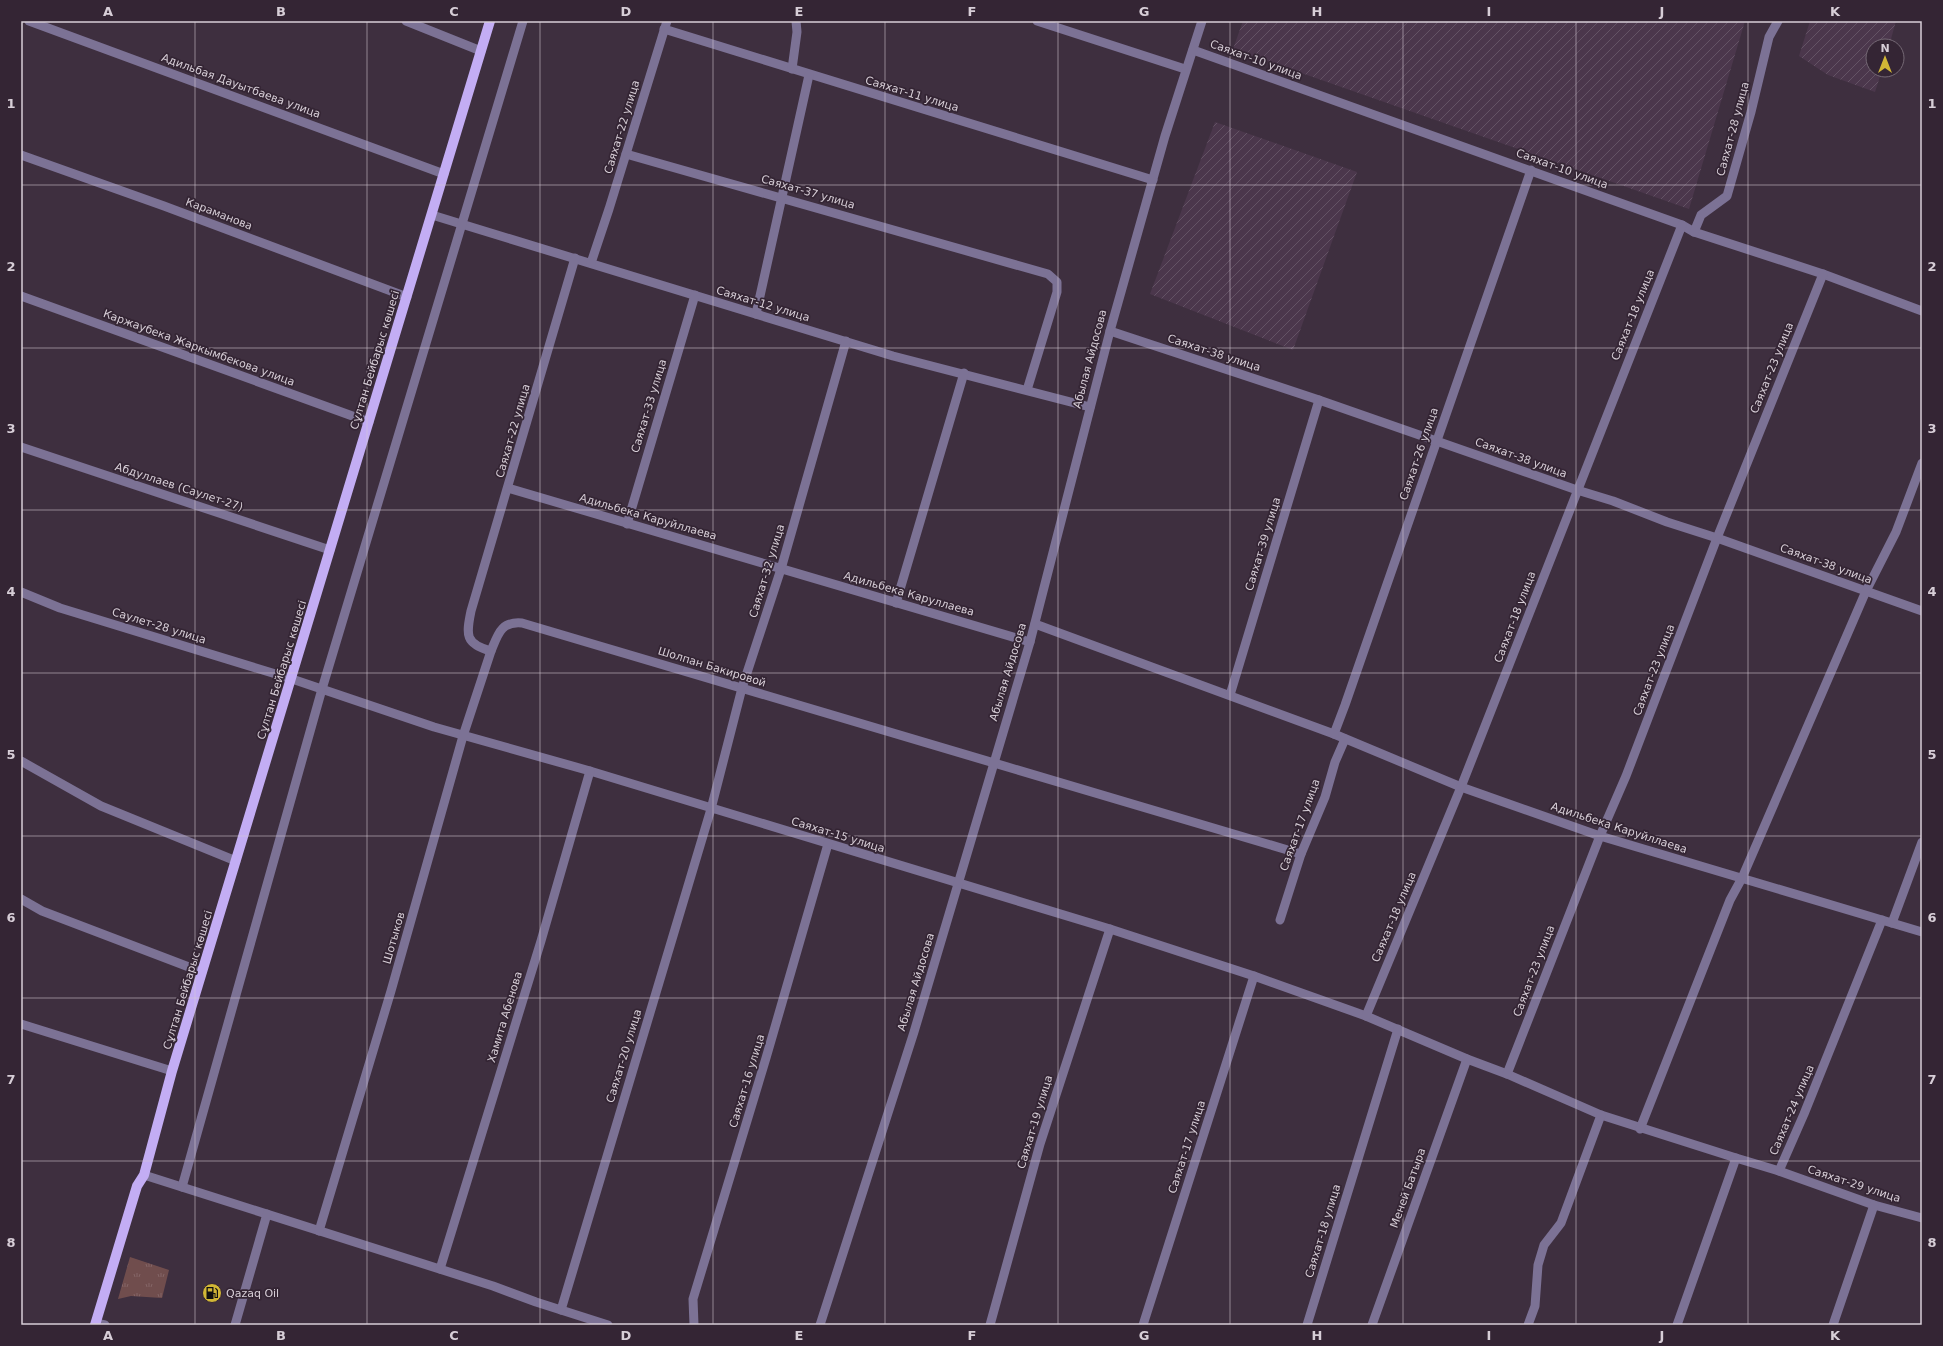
<svg xmlns="http://www.w3.org/2000/svg" width="1943" height="1346" font-family="'DejaVu Sans',sans-serif">
	<defs>
		<pattern id="industrial-furrows" width="10" height="10" patternUnits="userSpaceOnUse"><rect width="10" height="10" fill="#4b374c"/><path d="M-1 1l2-2M0 10L10 0M9 11l2-2" fill="none" stroke="#645365"/></pattern>
		<pattern id="grass-tufts" width="24" height="20" patternUnits="userSpaceOnUse"><rect width="24" height="20" fill="#704d4d"/><path d="M3 7l-1-3M5 7V3M7 7l1-3M15 17l-1-3M17 17v-4M19 17l1-3" fill="none" stroke="#846566"/></pattern>
	</defs>
	<rect width="100%" height="100%" fill="#3e2f3f"/>
	<!-- industrial -->
	<g fill="url(#industrial-furrows)">
		<path d="M 1243,21 L 1745,21 L 1689,209 L 1233,49 Z"/>
		<path d="M 1810,21 L 1896,21 L 1889,46 L 1873,46 L 1873,70 L 1882,70 L 1875,92 L 1828,75 L 1799,56 Z"/>
		<path d="M 1215,122 L 1357,172 L 1293,350 L 1150,294 Z"/>
	</g>
	<!-- grass -->
	<path fill="url(#grass-tufts)" d="M 130,1257 L 169,1270 L 162,1298 L 131,1296 L 118,1299 Z"/>
	<g fill="none" stroke-linecap="round" stroke-linejoin="round">
		<!-- minor -->
		<g stroke="#7c7295" stroke-width="9">
			<path d="M 29,21 L 444,174"/>
			<path d="M 406,21 L 481,51"/>
			<path d="M 1037,21 L 1185,69"/>
			<path d="M 664,29 L 1153,180"/>
			<path d="M 1193,50 L 1682,225 L 1694,232 L 1823,274 L 1922,311"/>
			<path d="M 792,69 L 797,32 L 796,21"/>
			<path d="M 626,154 L 1048,274 L 1057,282 L 1057,292 L 1027,390"/>
			<path d="M 21,155 L 164,206 L 407,297"/>
			<path d="M 1531,170 L 1345,705 L 1334,734 L 1461,787 L 1600,836 L 1922,932"/>
			<path d="M 432,215 L 893,356 L 1090,407"/>
			<path d="M 1694,232 L 1701,215 L 1727,196 L 1751,112 L 1769,37 L 1778,21"/>
			<path d="M 575,258 L 471,611 C 466,635 465,644 491,651 C 498,634 501,621 522,623 L 1301,854"/>
			<path d="M 591,263 L 609,209 L 667,21"/>
			<path d="M 21,296 L 369,422"/>
			<path d="M 756,314 L 809,75"/>
			<path d="M 1110,331 L 1319,400 L 1577,490 L 1613,501 L 1667,522 L 1717,538 L 1922,611"/>
			<path d="M 21,447 L 330,550"/>
			<path d="M 508,488 L 1030,642"/>
			<path d="M 627,524 L 695,295"/>
			<path d="M 21,592 L 60,608 L 292,679 L 434,727 L 590,771 L 1110,929 L 1254,976 L 1366,1016 L 1467,1059 L 1507,1074 L 1601,1115 L 1736,1158"/>
			<path d="M 896,603 L 964,373"/>
			<path d="M 1035,624 L 1334,734"/>
			<path d="M 1230,695 L 1319,400"/>
			<path d="M 21,761 L 101,806 L 236,861"/>
			<path d="M 21,899 L 42,911 L 202,972"/>
			<path d="M 1280,920 L 1301,854 L 1325,797 L 1335,762 L 1345,739"/>
			<path d="M 1892,923 L 1922,842"/>
			<path d="M 1366,1016 L 1461,787 L 1682,225"/>
			<path d="M 21,1024 L 172,1071"/>
			<path d="M 1507,1074 L 1600,836 L 1626,776 L 1717,538 L 1823,274"/>
			<path d="M 1640,1129 L 1730,900 L 1742,878 L 1866,591 L 1896,532 L 1922,463"/>
			<path d="M 1779,1171 L 1874,1205 L 1922,1218"/>
			<path d="M 144,1175 L 493,1286 L 536,1302 L 608,1325"/>
			<path d="M 182,1187 L 322,689 L 523,21"/>
			<path d="M 319,1231 L 391,991 L 463,736 L 491,651"/>
			<path d="M 440,1269 L 541,941 L 590,771"/>
			<path d="M 561,1310 L 711,809 L 742,688 L 781,569 L 846,341"/>
			<path d="M 96,1323 L 105,1325"/>
			<path d="M 235,1325 L 267,1214"/>
			<path d="M 694,1325 L 693,1299 L 766,1058 L 828,844"/>
			<path d="M 820,1325 L 914,1032 L 1030,642 L 1110,331 L 1165,136 L 1202,21"/>
			<path d="M 990,1325 L 1040,1144 L 1110,929"/>
			<path d="M 1143,1325 L 1254,976"/>
			<path d="M 1307,1325 L 1398,1029"/>
			<path d="M 1372,1325 L 1467,1059"/>
			<path d="M 1528,1325 L 1535,1306 L 1538,1265 L 1544,1245 L 1561,1223 L 1601,1115"/>
			<path d="M 1677,1325 L 1736,1158 L 1779,1171 L 1804,1114 L 1882,920"/>
			<path d="M 1833,1325 L 1874,1205"/>
		</g>
		<!-- major -->
		<path stroke="#c3adf4" stroke-width="10" d="M 95,1325 L 137,1186 L 144,1175 L 172,1071 L 490,21"/>
	</g>
	<!-- grid -->
	<path fill="none" stroke="#d7ced7" stroke-width="1" stroke-opacity="0.55" d="M 195,21 L 195,1325M 367,21 L 367,1325M 540,21 L 540,1325M 713,21 L 713,1325M 885,21 L 885,1325M 1058,21 L 1058,1325M 1230,21 L 1230,1325M 1403,21 L 1403,1325M 1576,21 L 1576,1325M 1748,21 L 1748,1325M 21,185 L 1922,185M 21,348 L 1922,348M 21,510 L 1922,510M 21,673 L 1922,673M 21,836 L 1922,836M 21,998 L 1922,998M 21,1161 L 1922,1161"/>
	<!-- icons -->
	<defs>
		<g id="fuel-disc" transform="scale(1)"><circle r="9.5" fill="#d2b736" stroke="#342534"/><path d="M-5.5-6h7V0h2V4h1.3V-2.5L3-4.5l.8-.8L6-3V5H2.5V1h-1V6h-7ZM-4.2-4.7v3.2H.2V-4.7Z" fill="#111"/></g>
	</defs>
	<g fill-rule="evenodd">
		<use href="#fuel-disc" x="212" y="1293"/>
	</g>
	<g text-anchor="middle" dominant-baseline="central" stroke-width="3.5" stroke-linejoin="round" paint-order="stroke">
		<!-- street labels -->
		<g font-size="11" fill="#d7ced7" stroke="#342534">
			<text transform="translate(1256 60) rotate(20)">Саяхат-10 улица</text>
			<text transform="translate(241 86) rotate(20)">Адильбая Дауытбаева улица</text>
			<text transform="translate(912 94) rotate(17)">Саяхат-11 улица</text>
			<text transform="translate(622 127) rotate(-73)">Саяхат-22 улица</text>
			<text transform="translate(1733 129) rotate(-75)">Саяхат-28 улица</text>
			<text transform="translate(1562 169) rotate(20)">Саяхат-10 улица</text>
			<text transform="translate(808 192) rotate(16)">Саяхат-37 улица</text>
			<text transform="translate(219 214) rotate(21)">Караманова</text>
			<text transform="translate(763 304) rotate(17)">Саяхат-12 улица</text>
			<text transform="translate(1633 315) rotate(-68)">Саяхат-18 улица</text>
			<text transform="translate(199 348) rotate(20)">Каржаубека Жаркымбекова улица</text>
			<text transform="translate(1214 353) rotate(18)">Саяхат-38 улица</text>
			<text transform="translate(1090 359) rotate(-75)">Абылая Айдосова</text>
			<text transform="translate(375 360) rotate(-73)">Сұлтан Бейбарыс көшесі</text>
			<text transform="translate(1772 368) rotate(-68)">Саяхат-23 улица</text>
			<text transform="translate(649 406) rotate(-73)">Саяхат-33 улица</text>
			<text transform="translate(513 431) rotate(-74)">Саяхат-22 улица</text>
			<text transform="translate(1419 454) rotate(-71)">Саяхат-26 улица</text>
			<text transform="translate(1521 458) rotate(20)">Саяхат-38 улица</text>
			<text transform="translate(179 487) rotate(18)">Абдуллаев (Саулет-27)</text>
			<text transform="translate(648 517) rotate(16)">Адильбека Каруйллаева</text>
			<text transform="translate(1263 544) rotate(-73)">Саяхат-39 улица</text>
			<text transform="translate(1826 564) rotate(20)">Саяхат-38 улица</text>
			<text transform="translate(767 571) rotate(-73)">Саяхат-32 улица</text>
			<text transform="translate(909 594) rotate(16)">Адильбека Каруллаева</text>
			<text transform="translate(1515 617) rotate(-69)">Саяхат-18 улица</text>
			<text transform="translate(159 626) rotate(17)">Саулет-28 улица</text>
			<text transform="translate(712 667) rotate(17)">Шолпан Бакировой</text>
			<text transform="translate(282 670) rotate(-73)">Сұлтан Бейбарыс көшесі</text>
			<text transform="translate(1654 670) rotate(-69)">Саяхат-23 улица</text>
			<text transform="translate(1008 672) rotate(-73)">Абылая Айдосова</text>
			<text transform="translate(1300 825) rotate(-70)">Саяхат-17 улица</text>
			<text transform="translate(1619 828) rotate(18)">Адильбека Каруйллаева</text>
			<text transform="translate(838 835) rotate(17)">Саяхат-15 улица</text>
			<text transform="translate(1394 917) rotate(-67)">Саяхат-18 улица</text>
			<text transform="translate(394 938) rotate(-74)">Шотыков</text>
			<text transform="translate(1534 971) rotate(-69)">Саяхат-23 улица</text>
			<text transform="translate(188 980) rotate(-73)">Сұлтан Бейбарыс көшесі</text>
			<text transform="translate(916 982) rotate(-73)">Абылая Айдосова</text>
			<text transform="translate(505 1017) rotate(-73)">Хамита Абенова</text>
			<text transform="translate(624 1056) rotate(-73)">Саяхат-20 улица</text>
			<text transform="translate(747 1081) rotate(-73)">Саяхат-16 улица</text>
			<text transform="translate(1792 1110) rotate(-67)">Саяхат-24 улица</text>
			<text transform="translate(1035 1122) rotate(-73)">Саяхат-19 улица</text>
			<text transform="translate(1187 1147) rotate(-72)">Саяхат-17 улица</text>
			<text transform="translate(1854 1184) rotate(18)">Саяхат-29 улица</text>
			<text transform="translate(1408 1188) rotate(-70)">Меней Батыра</text>
			<text transform="translate(1323 1231) rotate(-73)">Саяхат-18 улица</text>
		</g>
		<!-- poi labels -->
		<g font-size="11" fill="#d7ced7" stroke="#342534" text-anchor="start">
			<text x="226" y="1293">Qazaq Oil</text>
		</g>
	</g>
	<!-- border -->
	<rect width="1943" height="1346" fill="none" stroke="#342534" stroke-width="44"/>
	<!-- north arrow -->
	<g transform="translate(1885 58)"><circle r="19" fill="#342534" stroke="#756975"/>
	<path d="M0-3L7 15L0 10L-7 15Z" fill="#d2b736"/>
	<text y="-6" font-size="11" font-weight="bold" text-anchor="middle" fill="#d7ced7">N</text>
	</g>
	<rect x="22" y="22" width="1899" height="1302" fill="none" stroke="#d7ced7" stroke-width="1.5"/>
	<g font-size="13" text-anchor="middle" font-weight="bold" fill="#d7ced7">
		<text x="108" y="16">A</text>
		<text x="281" y="16">B</text>
		<text x="454" y="16">C</text>
		<text x="626" y="16">D</text>
		<text x="799" y="16">E</text>
		<text x="972" y="16">F</text>
		<text x="1144" y="16">G</text>
		<text x="1317" y="16">H</text>
		<text x="1489" y="16">I</text>
		<text x="1662" y="16">J</text>
		<text x="1835" y="16">K</text>
		<text x="11" y="108">1</text>
		<text x="1932" y="108">1</text>
		<text x="11" y="271">2</text>
		<text x="1932" y="271">2</text>
		<text x="11" y="433">3</text>
		<text x="1932" y="433">3</text>
		<text x="11" y="596">4</text>
		<text x="1932" y="596">4</text>
		<text x="11" y="759">5</text>
		<text x="1932" y="759">5</text>
		<text x="11" y="922">6</text>
		<text x="1932" y="922">6</text>
		<text x="11" y="1084">7</text>
		<text x="1932" y="1084">7</text>
		<text x="11" y="1247">8</text>
		<text x="1932" y="1247">8</text>
		<text x="108" y="1340">A</text>
		<text x="281" y="1340">B</text>
		<text x="454" y="1340">C</text>
		<text x="626" y="1340">D</text>
		<text x="799" y="1340">E</text>
		<text x="972" y="1340">F</text>
		<text x="1144" y="1340">G</text>
		<text x="1317" y="1340">H</text>
		<text x="1489" y="1340">I</text>
		<text x="1662" y="1340">J</text>
		<text x="1835" y="1340">K</text>
	</g>
</svg>
